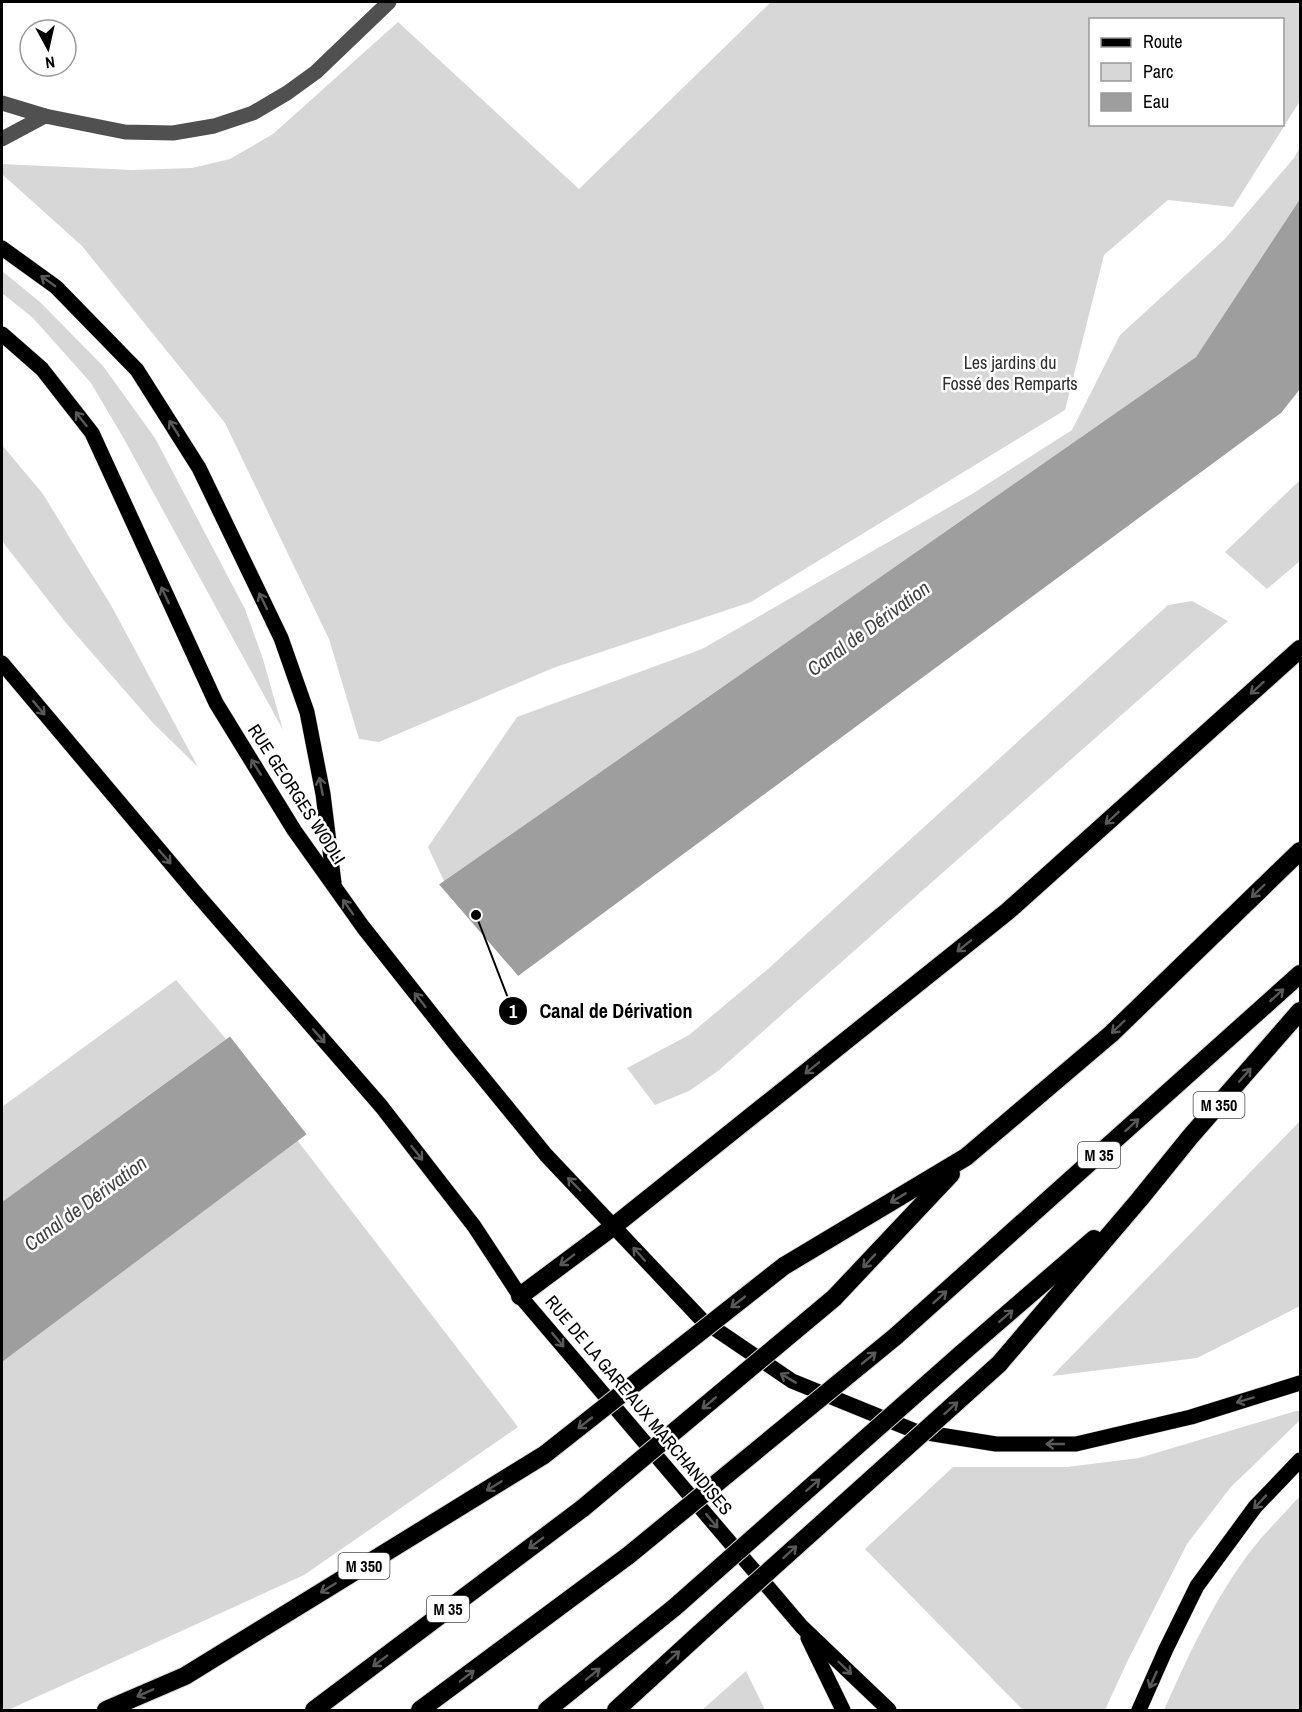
<svg xmlns="http://www.w3.org/2000/svg" width="1302" height="1712" font-family="'Archivo Narrow',sans-serif">
	<rect width="100%" height="100%" fill="#fff"/>
	<!-- green -->
	<g fill="#d7d7d7" fill-rule="evenodd">
		<path d="M 771,2 L 1300,2 L 1300,101 L 1233,207 L 1168,200 L 1104,255 L 1065,410 L 751,602 L 553,668 L 379,742 L 359,739 L 329,639 L 225,423 L 82,246 L 3,175 L 2,164 L 132,170 L 192,168 L 230,159 L 273,134 L 398,22 L 579,189 ZM 1090,20 L 1282,20 L 1282,124 L 1090,124 Z"/>
		<path d="M 1300,147 L 1300,199 L 1196,357 L 444,881 L 428,847 L 517,717 L 702,649 L 972,494 L 1072,430 L 1120,335 L 1224,240 L 1294,158 Z"/>
		<path d="M 2,271 L 40,302 L 103,366 L 155,438 L 245,609 L 263,659 L 283,730 L 124,439 L 91,383 L 33,318 L 2,293 Z"/>
		<path d="M 2,445 L 43,494 L 112,607 L 198,767 L 153,723 L 66,623 L 2,541 Z"/>
		<path d="M 1300,480 L 1300,561 L 1267,589 L 1225,552 Z"/>
		<path d="M 1192,601 L 1228,621 L 718,1071 L 689,1091 L 655,1105 L 627,1068 L 689,1035 L 768,969 L 1168,605 Z"/>
		<path d="M 176,980 L 226,1039 L 2,1202 L 2,1107 Z"/>
		<path d="M 1300,1121 L 1300,1306 L 1197,1358 L 1052,1376 Z"/>
		<path d="M 297,1140 L 518,1427 L 304,1575 L 8,1710 L 2,1710 L 2,1362 Z"/>
		<path d="M 1296,1411 L 1300,1411 L 1300,1420 L 1230,1488 L 1187,1544 L 1128,1660 L 1105,1710 L 1023,1710 L 865,1549 L 953,1467 L 1067,1467 L 1139,1458 Z"/>
		<path d="M 1300,1496 L 1300,1710 L 1164,1710 C 1191,1650 1219,1588 1262,1537 C 1275,1523 1288,1509 1300,1496 Z"/>
		<path d="M 746,1671 L 765,1710 L 702,1710 Z"/>
	</g>
	<!-- water -->
	<path fill="#9e9e9e" d="M 1300,199 L 1300,389 L 1281,413 L 518,976 L 2,1362 L 2,1202 L 444,881 L 1196,357 Z"/>
	<!-- pier -->
	<path fill="#fff" d="M 437,882 L 520,978 L 308,1136 L 228,1034 Z"/>
	<g fill="none" stroke-linecap="round" stroke-linejoin="round">
		<!-- major casing -->
		<g stroke="#dbdbdb" stroke-width="16">
			<g id="major">
				<path d="M 2,248 L 56,287 L 137,370 L 199,468 L 281,638 L 307,712 L 323,794 L 334,883"/>
				<path d="M 2,334 L 42,369 L 92,433 L 216,703 L 294,830 L 363,927 L 457,1046 L 546,1155 L 702,1320 L 792,1381 L 915,1431 L 996,1444 L 1076,1444 L 1191,1417 L 1300,1383"/>
				<path d="M 2,663 L 194,891 L 381,1106 L 474,1226 L 520,1296 L 802,1627 L 889,1710"/>
				<path d="M 808,1638 L 843,1710"/>
				<path d="M 1139,1710 L 1166,1649 L 1197,1586 L 1255,1507 L 1300,1460"/>
			</g>
		</g>
		<!-- highway casing -->
		<g stroke="#dbdbdb" stroke-width="20">
			<g id="highway">
				<path d="M 784,1266 L 966,1157 L 1111,1034 L 1300,851"/>
				<path d="M 520,1296 L 614,1226 L 1008,911 L 1300,649"/>
				<path d="M 834,1298 L 951,1174"/>
				<path d="M 896,1336 L 1300,974"/>
				<path d="M 961,1354 L 1094,1239"/>
				<path d="M 999,1364 L 1139,1200 L 1190,1137 L 1300,1011"/>
				<path d="M 106,1710 L 185,1676 L 544,1455"/>
				<path d="M 314,1710 L 583,1508"/>
				<path d="M 420,1710 L 629,1555"/>
				<path d="M 547,1710 L 675,1607"/>
				<path d="M 616,1710 L 700,1633"/>
			</g>
		</g>
		<!-- minor -->
		<g stroke="#505050" stroke-width="15">
			<path d="M 2,103 L 45,116 L 125,132 L 173,133 L 214,126 L 253,113 L 287,93 L 316,72 L 389,2"/>
			<path d="M 2,139 L 45,116"/>
		</g>
		<!-- major -->
		<use href="#major" stroke="#000" stroke-width="15"/>
		<!-- highway -->
		<use href="#highway" stroke="#000" stroke-width="18"/>
		<!-- highway-bridge casing -->
		<g stroke="#dbdbdb" stroke-width="20" stroke-linecap="butt">
			<g id="highway-bridge">
				<path d="M 544,1455 L 784,1266"/>
				<path d="M 583,1508 L 834,1298"/>
				<path d="M 629,1555 L 896,1336"/>
				<path d="M 675,1607 L 961,1354"/>
				<path d="M 700,1633 L 999,1364"/>
			</g>
		</g>
		<!-- highway-bridge -->
		<use href="#highway-bridge" stroke="#000" stroke-width="18"/>
	</g>
	<!-- one-way arrows -->
	<defs><path id="oneway-shaft" d="M-6 0H5M1.5-3L5.5 0L1.5 3" fill="none" stroke-width="1.6" stroke-linecap="round" stroke-linejoin="round" transform="scale(1.5)"/></defs>
	<g stroke="#595959">
		<use href="#oneway-shaft" transform="translate(48 281) rotate(-144)"/>
		<use href="#oneway-shaft" transform="translate(81 419) rotate(-128)"/>
		<use href="#oneway-shaft" transform="translate(174 428) rotate(-122)"/>
		<use href="#oneway-shaft" transform="translate(165 595) rotate(-115)"/>
		<use href="#oneway-shaft" transform="translate(263 601) rotate(-116)"/>
		<use href="#oneway-shaft" transform="translate(1257 688) rotate(138)"/>
		<use href="#oneway-shaft" transform="translate(39 708) rotate(50)"/>
		<use href="#oneway-shaft" transform="translate(256 767) rotate(-122)"/>
		<use href="#oneway-shaft" transform="translate(321 786) rotate(-101)"/>
		<use href="#oneway-shaft" transform="translate(1112 818) rotate(138)"/>
		<use href="#oneway-shaft" transform="translate(165 857) rotate(49)"/>
		<use href="#oneway-shaft" transform="translate(1258 891) rotate(136)"/>
		<use href="#oneway-shaft" transform="translate(348 907) rotate(-125)"/>
		<use href="#oneway-shaft" transform="translate(964 946) rotate(141)"/>
		<use href="#oneway-shaft" transform="translate(1277 995) rotate(-42)"/>
		<use href="#oneway-shaft" transform="translate(420 1000) rotate(-128)"/>
		<use href="#oneway-shaft" transform="translate(1118 1027) rotate(136)"/>
		<use href="#oneway-shaft" transform="translate(319 1036) rotate(49)"/>
		<use href="#oneway-shaft" transform="translate(812 1068) rotate(141)"/>
		<use href="#oneway-shaft" transform="translate(1245 1075) rotate(-49)"/>
		<use href="#oneway-shaft" transform="translate(1132 1125) rotate(-42)"/>
		<use href="#oneway-shaft" transform="translate(417 1153) rotate(52)"/>
		<use href="#oneway-shaft" transform="translate(574 1184) rotate(-134)"/>
		<use href="#oneway-shaft" transform="translate(898 1198) rotate(149)"/>
		<use href="#oneway-shaft" transform="translate(639 1254) rotate(-132)"/>
		<use href="#oneway-shaft" transform="translate(567 1260) rotate(143)"/>
		<use href="#oneway-shaft" transform="translate(869 1261) rotate(133)"/>
		<use href="#oneway-shaft" transform="translate(940 1297) rotate(-42)"/>
		<use href="#oneway-shaft" transform="translate(738 1302) rotate(142)"/>
		<use href="#oneway-shaft" transform="translate(1006 1316) rotate(-41)"/>
		<use href="#oneway-shaft" transform="translate(558 1340) rotate(50)"/>
		<use href="#oneway-shaft" transform="translate(869 1358) rotate(-39)"/>
		<use href="#oneway-shaft" transform="translate(788 1378) rotate(-149)"/>
		<use href="#oneway-shaft" transform="translate(1245 1400) rotate(163)"/>
		<use href="#oneway-shaft" transform="translate(709 1403) rotate(140)"/>
		<use href="#oneway-shaft" transform="translate(951 1408) rotate(-42)"/>
		<use href="#oneway-shaft" transform="translate(585 1423) rotate(142)"/>
		<use href="#oneway-shaft" transform="translate(1055 1444) rotate(-180)"/>
		<use href="#oneway-shaft" transform="translate(813 1485) rotate(-41)"/>
		<use href="#oneway-shaft" transform="translate(494 1486) rotate(148)"/>
		<use href="#oneway-shaft" transform="translate(1260 1502) rotate(133)"/>
		<use href="#oneway-shaft" transform="translate(712 1521) rotate(50)"/>
		<use href="#oneway-shaft" transform="translate(536 1543) rotate(143)"/>
		<use href="#oneway-shaft" transform="translate(790 1552) rotate(-42)"/>
		<use href="#oneway-shaft" transform="translate(328 1588) rotate(148)"/>
		<use href="#oneway-shaft" transform="translate(673 1657) rotate(-43)"/>
		<use href="#oneway-shaft" transform="translate(380 1661) rotate(143)"/>
		<use href="#oneway-shaft" transform="translate(845 1668) rotate(44)"/>
		<use href="#oneway-shaft" transform="translate(593 1674) rotate(-39)"/>
		<use href="#oneway-shaft" transform="translate(467 1676) rotate(-37)"/>
		<use href="#oneway-shaft" transform="translate(1153 1680) rotate(114)"/>
		<use href="#oneway-shaft" transform="translate(145 1693) rotate(156)"/>
	</g>
	<g text-anchor="middle" dominant-baseline="central" stroke-width="5" stroke-linejoin="round" paint-order="stroke">
		<!-- shield labels -->
		<g fill="#fff" stroke="#4c4c4c" stroke-width="1.5">
			<rect x="1193.5" y="1092" width="51" height="26" rx="4.5"/>
			<rect x="1078" y="1142" width="42" height="26" rx="4.5"/>
			<rect x="338.5" y="1553" width="51" height="26" rx="4.5"/>
			<rect x="427" y="1596" width="42" height="26" rx="4.5"/>
		</g>
		<g font-size="16" font-weight="bold" fill="#000">
			<text x="1219" y="1105">M 350</text>
			<text x="1099" y="1155">M 35</text>
			<text x="364" y="1566">M 350</text>
			<text x="448" y="1609">M 35</text>
		</g>
		<!-- park labels -->
		<g font-size="18" fill="#2e2e2e" stroke="#fff">
			<text x="1010" y="362">Les jardins du<tspan x="1010" dy="21">Fossé des Remparts</tspan></text>
		</g>
		<!-- street labels -->
		<g font-size="18" fill="#000" stroke="#fff">
			<text transform="translate(297 794) rotate(57)">RUE GEORGES WODLI</text>
			<text transform="translate(639 1405) rotate(50)">RUE DE LA GARE AUX MARCHANDISES</text>
		</g>
		<!-- water labels -->
		<g font-size="20" font-style="italic" fill="#3f3f3f" stroke="#fff">
			<text transform="translate(868 628) rotate(-36)">Canal de Dérivation</text>
			<text transform="translate(85 1203) rotate(-36)">Canal de Dérivation</text>
		</g>
	</g>
	<!-- callouts -->
	<path fill="none" stroke="#000" stroke-width="2" d="M476 915L513 1011"/>
	<g fill="#000" stroke="#fff" stroke-width="2">
		<circle cx="476" cy="915" r="6"/>
		<circle cx="513" cy="1011" r="15"/>
	</g>
	<g font-size="18" text-anchor="middle" font-weight="bold" fill="#fff">
		<text x="513" y="1018">1</text>
	</g>
	<g font-size="20" text-anchor="middle" font-weight="bold" fill="#000" stroke="#fff" stroke-width="5" stroke-linejoin="round" paint-order="stroke">
		<text x="616" y="1018">Canal de Dérivation</text>
	</g>
	<!-- border -->
	<rect width="1302" height="1712" fill="none" stroke="#000000" stroke-width="6"/>
	<!-- legend -->
	<rect x="1089" y="18" width="195" height="108" fill="#ffffff" stroke="#999999" stroke-width="1.5"/>
	<rect x="1101" y="38" width="30" height="9" fill="#000000" stroke="#999999" stroke-width="1.5"/>
	<text x="1143" y="48" font-size="18" fill="#000000">Route</text>
	<rect x="1101" y="63" width="30" height="18" fill="#d7d7d7" stroke="#999999" stroke-width="1.5"/>
	<text x="1143" y="78" font-size="18" fill="#000000">Parc</text>
	<rect x="1101" y="93" width="30" height="18" fill="#9e9e9e" stroke="#999999" stroke-width="1.5"/>
	<text x="1143" y="108" font-size="18" fill="#000000">Eau</text>
	<!-- north arrow -->
	<g transform="translate(48 48) rotate(172)"><circle r="28" fill="#ffffff" stroke="#999999" stroke-width="1.5"/>
	<path d="M0-4.5L10 22L0 15L-10 22Z" fill="#000000"/>
	<text y="-9" font-size="16" font-weight="bold" text-anchor="middle" fill="#000000">N</text>
	</g>
</svg>
